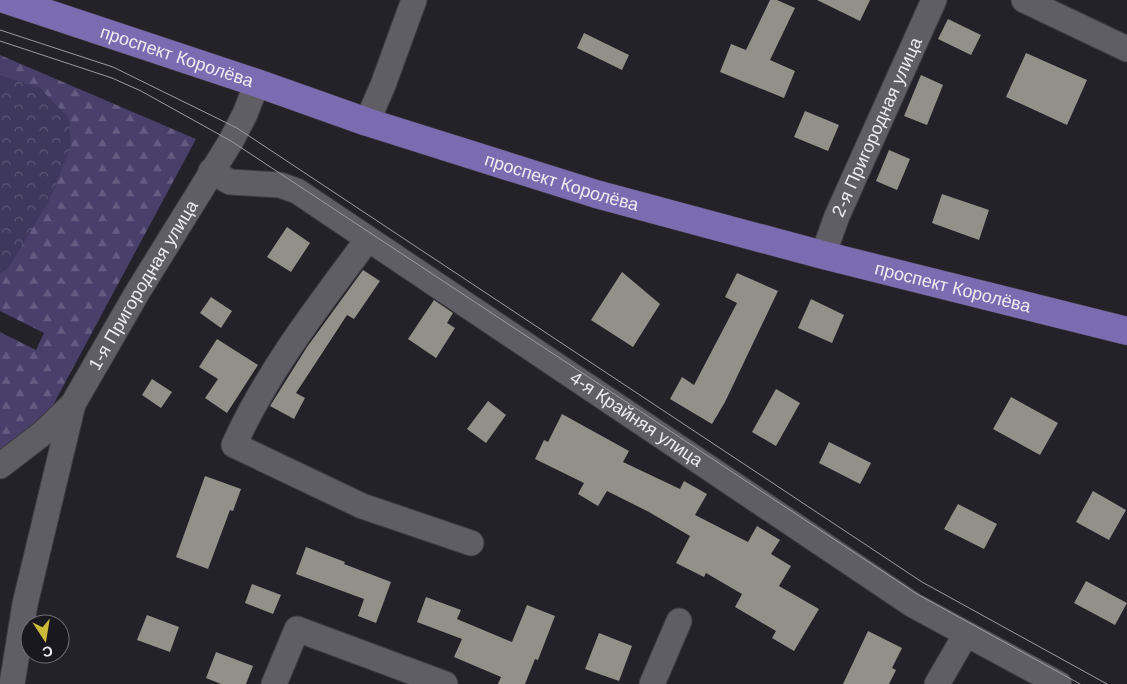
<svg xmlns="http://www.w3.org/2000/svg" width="1127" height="684" font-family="Helvetica,sans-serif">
	<defs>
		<pattern id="forest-firs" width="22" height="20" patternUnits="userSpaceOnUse" patternTransform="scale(1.25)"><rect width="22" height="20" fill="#48406b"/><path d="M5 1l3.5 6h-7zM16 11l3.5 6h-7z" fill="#635c80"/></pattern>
		<pattern id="park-crowns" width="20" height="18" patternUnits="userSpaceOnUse" patternTransform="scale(1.25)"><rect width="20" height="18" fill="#3f385e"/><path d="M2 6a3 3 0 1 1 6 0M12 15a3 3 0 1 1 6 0" fill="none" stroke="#5b5575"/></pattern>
	</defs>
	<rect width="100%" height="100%" fill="#222228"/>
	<!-- forest -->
	<path fill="url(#forest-firs)" d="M 0,55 L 196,139 L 45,420 L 0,454 L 0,332 L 36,350 L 44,333 L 0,311 Z"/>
	<!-- park -->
	<path fill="url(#park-crowns)" d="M 0,75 L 40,88 L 69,118 L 71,146 L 49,201 L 9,267 L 0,274 Z"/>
	<!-- building -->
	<g fill="#929189">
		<path d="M 770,0 L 777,0 L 795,8 L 770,60 L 795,71 L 784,98 L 720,72 L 731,44 L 746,50 Z"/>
		<path d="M 817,0 L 870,0 L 860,21 Z"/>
		<path d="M 948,19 L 981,35 L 971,55 L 938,39 Z"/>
		<path d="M 584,33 L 629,55 L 622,70 L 577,48 Z"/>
		<path d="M 1026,53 L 1087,80 L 1067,125 L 1006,97 Z"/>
		<path d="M 921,75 L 943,85 L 927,125 L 904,116 Z"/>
		<path d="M 805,111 L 839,125 L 828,151 L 794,137 Z"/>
		<path d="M 889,150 L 910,159 L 897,190 L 876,181 Z"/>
		<path d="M 942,194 L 989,210 L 979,240 L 932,223 Z"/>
		<path d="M 287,227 L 310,243 L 291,272 L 267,257 Z"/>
		<path d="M 363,270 L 380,281 L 354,319 L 347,315 L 296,393 L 305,398 L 294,419 L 270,406 L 307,347 Z"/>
		<path d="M 622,272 L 660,304 L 633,347 L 591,320 Z"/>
		<path d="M 737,273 L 778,291 L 725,402 L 712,424 L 670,399 L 682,377 L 694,385 L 737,303 L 725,297 Z"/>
		<path d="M 211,297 L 232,311 L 221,328 L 200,313 Z"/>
		<path d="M 811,299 L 844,315 L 832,343 L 798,328 Z"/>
		<path d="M 434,300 L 453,313 L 447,323 L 455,328 L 436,358 L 408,339 Z"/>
		<path d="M 217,339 L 258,365 L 227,413 L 205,398 L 218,379 L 199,367 Z"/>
		<path d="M 152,379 L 172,392 L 161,408 L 142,395 Z"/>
		<path d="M 776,389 L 800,403 L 776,446 L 752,432 Z"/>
		<path d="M 1011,397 L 1058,423 L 1040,455 L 993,429 Z"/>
		<path d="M 488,401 L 506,415 L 486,443 L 467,429 Z"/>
		<path d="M 562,414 L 629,451 L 623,462 L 680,489 L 684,481 L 707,494 L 695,515 L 748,542 L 757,526 L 780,540 L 771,554 L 791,566 L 779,586 L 819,609 L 794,651 L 772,638 L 776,631 L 735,607 L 742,594 L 706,573 L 704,577 L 676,563 L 690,536 L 649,512 L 607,491 L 598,506 L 578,494 L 584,483 L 535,459 L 544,440 L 548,442 Z"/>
		<path d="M 829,442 L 871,463 L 860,484 L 819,463 Z"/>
		<path d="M 205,476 L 241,489 L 233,511 L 230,510 L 208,569 L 176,557 Z"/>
		<path d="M 1093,491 L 1126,510 L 1109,540 L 1076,522 Z"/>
		<path d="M 958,504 L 997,524 L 984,549 L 944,529 Z"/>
		<path d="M 306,547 L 345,562 L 344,564 L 391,582 L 376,623 L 358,616 L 364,599 L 296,574 Z"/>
		<path d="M 1086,581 L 1127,603 L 1115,625 L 1074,603 Z"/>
		<path d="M 252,584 L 281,595 L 273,614 L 245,603 Z"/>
		<path d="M 426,597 L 461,610 L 457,619 L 512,642 L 527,605 L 555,616 L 538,660 L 535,659 L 525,684 L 498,684 L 501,677 L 454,657 L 462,639 L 417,622 Z"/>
		<path d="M 147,615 L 179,627 L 170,652 L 137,640 Z"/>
		<path d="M 868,631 L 902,648 L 892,668 L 896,670 L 889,684 L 843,684 Z"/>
		<path d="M 599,633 L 632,646 L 619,681 L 585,669 Z"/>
		<path d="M 216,652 L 253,666 L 246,684 L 221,684 L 206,678 Z"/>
	</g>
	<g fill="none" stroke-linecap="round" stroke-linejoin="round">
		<!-- minor casing -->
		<g stroke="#3d3c42" stroke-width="27">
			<g id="minor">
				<path d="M 1024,0 L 1127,49"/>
				<path d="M 367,122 L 383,85 L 414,0"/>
				<path id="s1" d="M 211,171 L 230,182 L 280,185 L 297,191 L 913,605 L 1059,684"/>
				<path d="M 368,239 C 319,305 268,370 234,445 L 362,506 L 471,543"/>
				<path id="s2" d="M 823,255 L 837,216 L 934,0"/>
				<path id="s3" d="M 0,466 L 43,433 L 73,404 L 137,293 L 231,141 L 245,114 L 257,83"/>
				<path d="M 12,684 L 25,604 L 73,404"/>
				<path d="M 274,684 L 297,629 L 445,684"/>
				<path d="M 652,684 L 679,621"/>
				<path d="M 937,684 L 966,634"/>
			</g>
		</g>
		<!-- major casing -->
		<g stroke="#3d3c42" stroke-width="29">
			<g id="major">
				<path id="s4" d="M 7,0 L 257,83 L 367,122 L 596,194 L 823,255 L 1127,331"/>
			</g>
		</g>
		<!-- minor -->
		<use href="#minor" stroke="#5f5e65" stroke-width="25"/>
		<!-- major -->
		<use href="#major" stroke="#7b6cb1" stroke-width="28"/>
		<!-- tram -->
		<g stroke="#9b9b9f" stroke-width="1">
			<path d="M 0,30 L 113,67 L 237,128 L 922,582 L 1107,684"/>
			<path d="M 0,41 L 112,78 L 141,91 L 231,141 L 917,594 L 1080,684"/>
		</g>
	</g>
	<g text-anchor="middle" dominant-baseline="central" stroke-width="5" stroke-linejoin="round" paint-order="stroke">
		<!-- street labels -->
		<g font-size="18" fill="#ececf0" stroke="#19181e">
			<text stroke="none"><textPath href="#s4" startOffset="179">проспект Королёва</textPath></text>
			<text stroke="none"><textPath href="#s2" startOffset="139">2-я Пригородная улица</textPath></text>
			<text stroke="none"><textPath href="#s4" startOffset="584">проспект Королёва</textPath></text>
			<text stroke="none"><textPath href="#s3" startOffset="234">1-я Пригородная улица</textPath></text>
			<text stroke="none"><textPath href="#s4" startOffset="989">проспект Королёва</textPath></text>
			<text stroke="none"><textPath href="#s1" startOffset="499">4-я Крайняя улица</textPath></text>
		</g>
	</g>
	<!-- north arrow -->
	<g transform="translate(45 639) rotate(168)"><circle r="24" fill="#19181e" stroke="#6d6d72"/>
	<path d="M0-4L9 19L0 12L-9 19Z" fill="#cbba39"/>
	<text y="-8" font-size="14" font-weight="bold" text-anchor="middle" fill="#ececf0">С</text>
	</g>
</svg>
